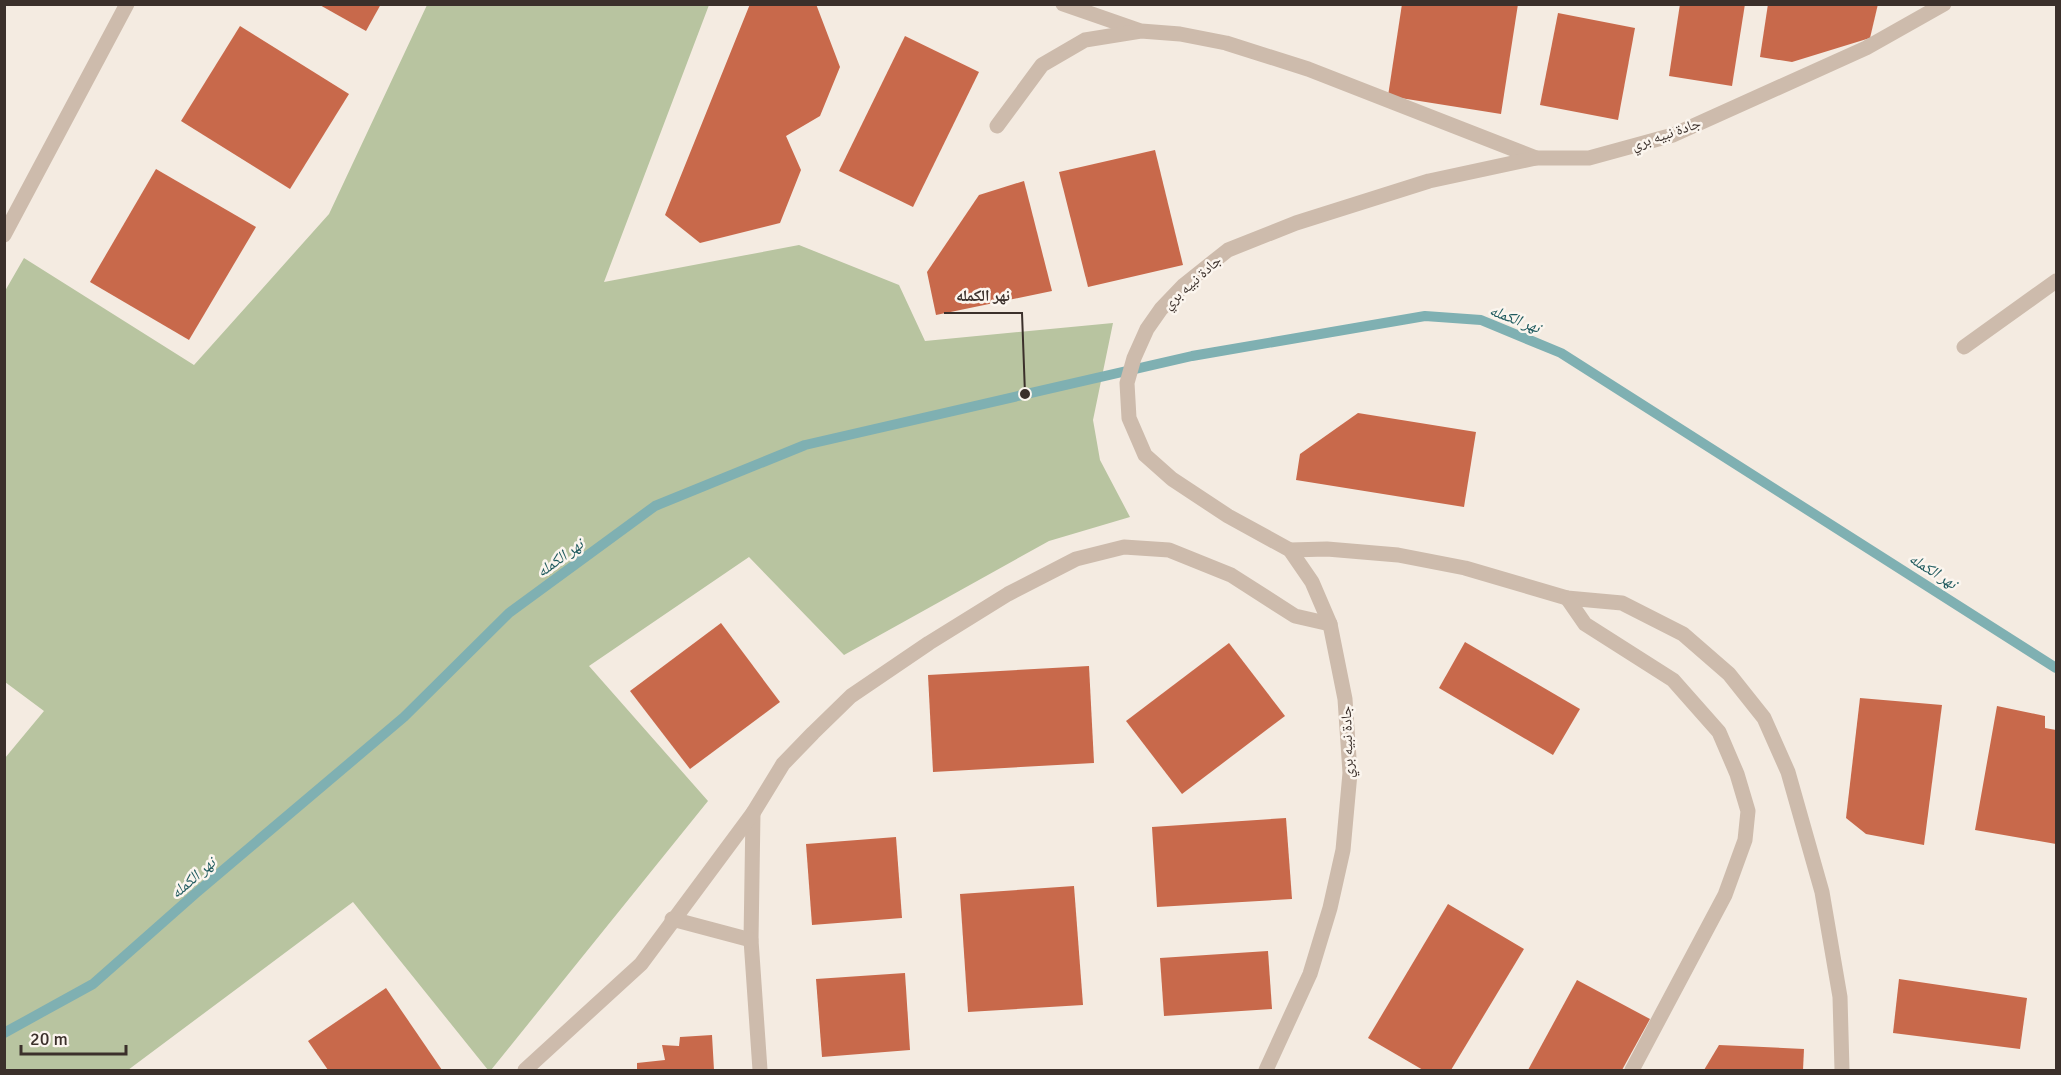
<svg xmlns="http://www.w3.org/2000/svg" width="2061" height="1075" font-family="Signika,'Noto Naskh Arabic',sans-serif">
	<rect width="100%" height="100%" fill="#f4ebe1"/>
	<!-- green -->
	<path fill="#b8c4a0" d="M 427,5 L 709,5 L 604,282 L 799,245 L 899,285 L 925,341 L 1113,323 L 1093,420 L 1100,460 L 1130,517 L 1049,541 L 844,655 L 749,557 L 589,666 L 708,801 L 491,1070 L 488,1070 L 353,902 L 128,1070 L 5,1070 L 5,758 L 44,711 L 5,682 L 5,291 L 24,258 L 194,365 L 329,214 Z"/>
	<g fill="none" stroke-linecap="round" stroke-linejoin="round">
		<!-- stream -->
		<path stroke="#7fb0b2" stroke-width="10" d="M 4,1033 L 93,984 L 196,893 L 404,717 L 509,613 L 655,506 L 805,445 L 1192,356 L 1425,316 L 1481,320 L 1561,353 L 2056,668"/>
	</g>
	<!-- building -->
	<g fill="#c8694b">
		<path d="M 318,4 L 381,4 L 366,31 Z"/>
		<path d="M 750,4 L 816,4 L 840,67 L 820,116 L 786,136 L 801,170 L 780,223 L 700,243 L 665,215 Z"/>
		<path d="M 1402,4 L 1518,4 L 1501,114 L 1388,96 Z"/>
		<path d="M 1680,4 L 1745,4 L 1732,86 L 1669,76 Z"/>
		<path d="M 1768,4 L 1878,4 L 1870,38 L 1792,62 L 1760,57 Z"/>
		<path d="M 1558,13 L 1635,28 L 1618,120 L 1540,105 Z"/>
		<path d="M 240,26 L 349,94 L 290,189 L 181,121 Z"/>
		<path d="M 905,36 L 979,72 L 913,207 L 839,171 Z"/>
		<path d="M 1155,150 L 1183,265 L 1088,287 L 1059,172 Z"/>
		<path d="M 156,169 L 256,227 L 189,340 L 90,282 Z"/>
		<path d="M 1024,181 L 1052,291 L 936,315 L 927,272 L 979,195 Z"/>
		<path d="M 1358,413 L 1476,432 L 1464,507 L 1296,480 L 1300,454 Z"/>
		<path d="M 721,623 L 780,702 L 690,769 L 630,691 Z"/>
		<path d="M 1465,642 L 1580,709 L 1553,755 L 1439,688 Z"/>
		<path d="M 1229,643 L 1285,716 L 1182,794 L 1126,721 Z"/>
		<path d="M 1089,666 L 1094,763 L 933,772 L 928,675 Z"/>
		<path d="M 1860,698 L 1942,705 L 1924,845 L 1866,834 L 1846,818 Z"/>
		<path d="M 1997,706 L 2045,716 L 2045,728 L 2056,730 L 2056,844 L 1975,830 Z"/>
		<path d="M 1286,818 L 1292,899 L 1157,907 L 1152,827 Z"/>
		<path d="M 896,837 L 902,918 L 812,925 L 806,844 Z"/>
		<path d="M 1074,886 L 1083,1005 L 968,1012 L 960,894 Z"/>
		<path d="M 1448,904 L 1524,949 L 1451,1070 L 1423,1070 L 1368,1038 Z"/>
		<path d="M 1268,951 L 1272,1009 L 1164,1016 L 1160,958 Z"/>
		<path d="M 905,973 L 910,1050 L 822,1057 L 816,979 Z"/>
		<path d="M 1899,979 L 2027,998 L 2020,1049 L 1893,1033 Z"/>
		<path d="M 1577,980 L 1650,1019 L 1622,1070 L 1528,1070 Z"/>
		<path d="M 386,988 L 442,1070 L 328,1070 L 308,1041 Z"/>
		<path d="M 712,1035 L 714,1070 L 637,1070 L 637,1063 L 665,1060 L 662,1045 L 679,1046 L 680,1037 Z"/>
		<path d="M 1719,1045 L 1804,1049 L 1803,1070 L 1704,1070 Z"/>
	</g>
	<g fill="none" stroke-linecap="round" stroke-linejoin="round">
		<!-- minor -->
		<g stroke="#cdbbac" stroke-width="15">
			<path d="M 1063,4 L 1138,30"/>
			<path d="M 997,126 L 1042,65 L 1085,40 L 1141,31 L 1180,34 L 1226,43 L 1308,69 L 1536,158"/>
			<path d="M 1964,347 L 2056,281"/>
			<path d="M 1290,550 L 1327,549 L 1398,555 L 1465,568 L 1567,598 L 1622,603 L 1683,634 L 1729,674 L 1764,718 L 1788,772 L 1822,892 L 1840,997 L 1842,1070"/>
			<path d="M 1567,598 L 1585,624 L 1673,680 L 1719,732 L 1737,774 L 1748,811 L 1745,840 L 1725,895 L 1632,1070"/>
			<path d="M 753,813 L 751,940 L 760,1070"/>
			<path d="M 672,919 L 751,940"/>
			<path d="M 525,1070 L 641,964 L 753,813 L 783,764 L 813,733 L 851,696 L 929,643 L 1008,594 L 1076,559 L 1124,547 L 1169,550 L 1231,575 L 1295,616 L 1330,624"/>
		</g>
		<!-- tertiary -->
		<g stroke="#cdbbac" stroke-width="15">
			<path d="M 4,235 L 127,4"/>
			<path d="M 1266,1070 L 1310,974 L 1330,908 L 1343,850 L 1350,773 L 1345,699 L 1330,624 L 1312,582 L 1290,550 L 1228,516 L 1172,479 L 1145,455 L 1129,418 L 1127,383 L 1134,358 L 1147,329 L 1161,309 L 1184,285 L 1228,250 L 1296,223 L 1429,181 L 1536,158 L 1589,158 L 1673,135 L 1866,48 L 1944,4"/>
		</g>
	</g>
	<g text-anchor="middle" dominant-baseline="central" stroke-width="5" stroke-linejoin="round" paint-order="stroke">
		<!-- street labels -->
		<g font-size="15" fill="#3b302b" stroke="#fbf5ee">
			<text transform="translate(1666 134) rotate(-19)">جادة نبيه بري</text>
			<text transform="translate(1192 282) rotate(-42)">جادة نبيه بري</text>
			<text transform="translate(1347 742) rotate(-92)">جادة نبيه بري</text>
		</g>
		<!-- water labels -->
		<g font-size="16" font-style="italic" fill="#1f5a5e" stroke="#fbf5ee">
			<text transform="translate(1515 319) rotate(21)">نهر الكمله</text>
			<text transform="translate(560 558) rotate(-36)">نهر الكمله</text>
			<text transform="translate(1933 571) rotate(32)">نهر الكمله</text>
			<text transform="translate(193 878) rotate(-41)">نهر الكمله</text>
		</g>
	</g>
	<!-- callouts -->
	<path fill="none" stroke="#3b302b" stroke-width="2" d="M1025 394L1022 313H944"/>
	<circle fill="#3b302b" stroke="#fbf5ee" stroke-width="2" cx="1025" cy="394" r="6"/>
	<g font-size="16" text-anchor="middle" font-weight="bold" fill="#3b302b" stroke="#fbf5ee" stroke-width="5" stroke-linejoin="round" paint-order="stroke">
		<text x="983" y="301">نهر الكمله</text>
	</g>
	<!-- border -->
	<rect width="2061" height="1075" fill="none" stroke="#3b302b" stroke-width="12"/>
	<!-- scale -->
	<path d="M21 1045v9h105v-9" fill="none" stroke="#3b302b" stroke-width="3"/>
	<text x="30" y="1045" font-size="18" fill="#3b302b" stroke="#fbf5ee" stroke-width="4.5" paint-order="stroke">20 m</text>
</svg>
